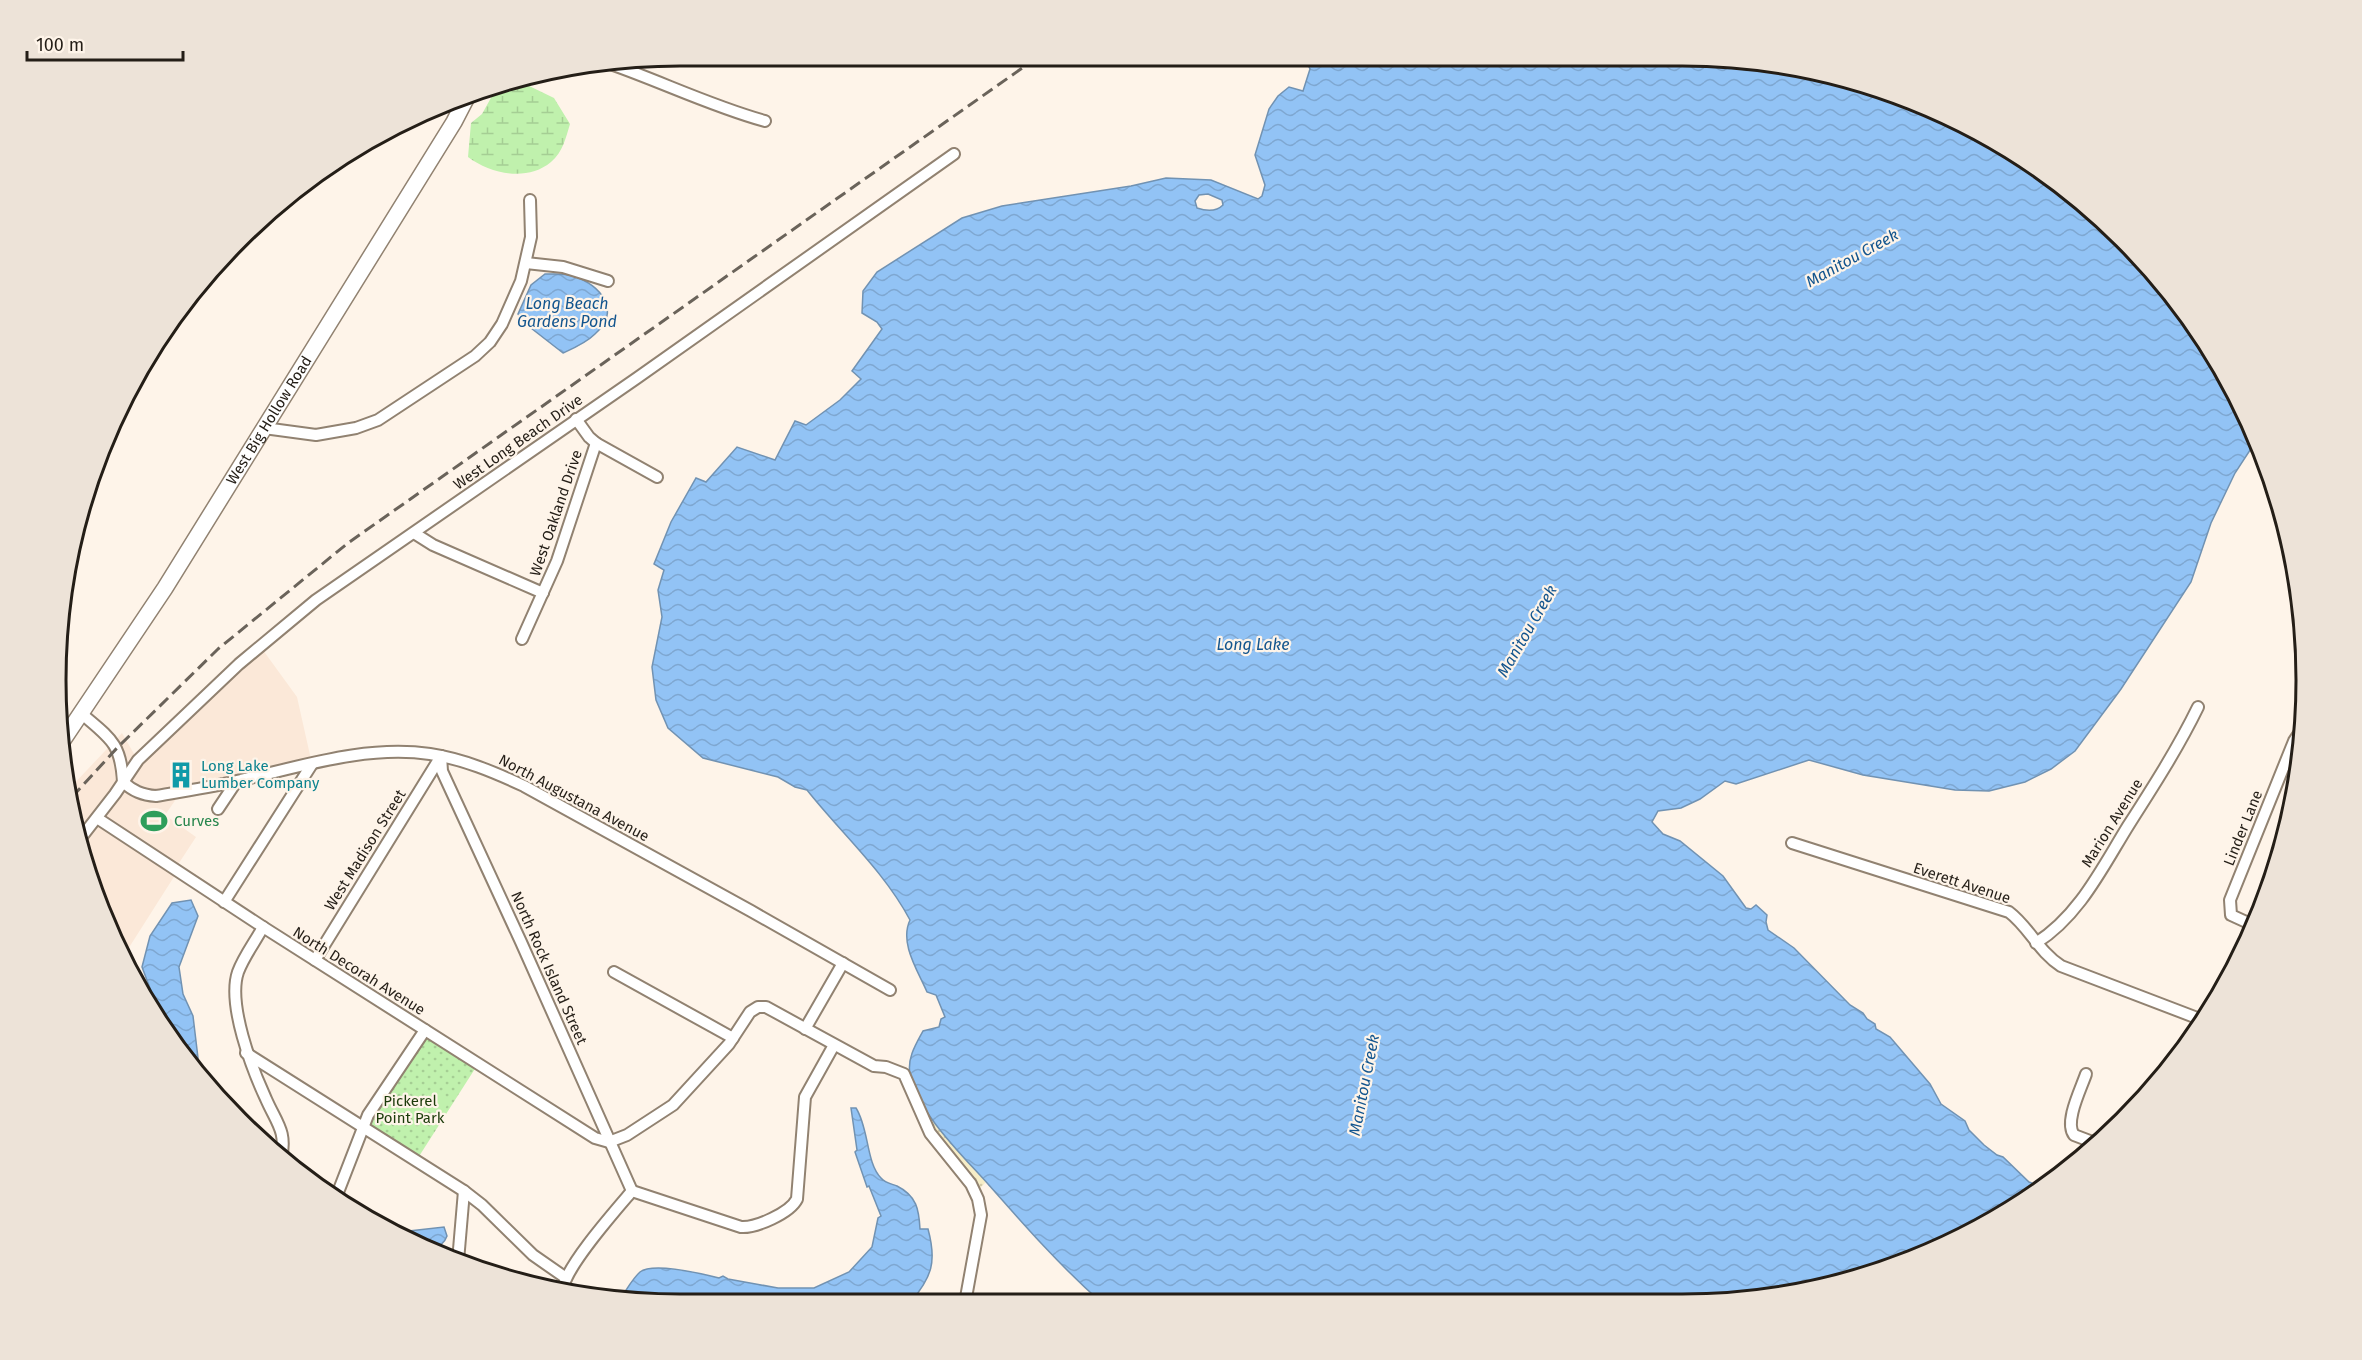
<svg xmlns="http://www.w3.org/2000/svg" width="2362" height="1360" font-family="'Fira Sans',sans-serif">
	<defs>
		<pattern id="grass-dots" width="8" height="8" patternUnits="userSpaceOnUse" patternTransform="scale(1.5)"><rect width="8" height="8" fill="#c0f1ad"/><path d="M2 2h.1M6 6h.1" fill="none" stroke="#a5ce94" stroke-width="1.8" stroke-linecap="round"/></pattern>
		<pattern id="wetland-marsh" width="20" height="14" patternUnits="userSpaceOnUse" patternTransform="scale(1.5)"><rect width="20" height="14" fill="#c0f1ad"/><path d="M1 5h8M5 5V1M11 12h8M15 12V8" fill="none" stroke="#a5ce94"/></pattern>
		<pattern id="sand-dots" width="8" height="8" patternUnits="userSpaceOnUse" patternTransform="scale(1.5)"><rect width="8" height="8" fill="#f6edc7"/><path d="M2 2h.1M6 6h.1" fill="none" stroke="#d3cbaa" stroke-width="1.8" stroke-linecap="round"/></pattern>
		<pattern id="water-waves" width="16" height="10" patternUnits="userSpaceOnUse" patternTransform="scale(1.5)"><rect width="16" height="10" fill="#92c3f5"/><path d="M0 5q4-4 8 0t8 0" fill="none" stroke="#7ea7d1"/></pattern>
	</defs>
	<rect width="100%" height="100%" fill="#fef4e9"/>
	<!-- commercial -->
	<path fill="#fbe8d8" d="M 260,646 L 297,697 L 312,764 L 181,792 L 165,815 L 196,837 L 179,863 L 177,872 L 123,957 L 89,881 L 70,788 L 122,733 L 137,759 Z"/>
	<!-- grass -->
	<path fill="url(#grass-dots)" d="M 425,1030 L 478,1064 L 416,1161 L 363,1127 Z"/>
	<!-- wetland -->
	<path fill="url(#wetland-marsh)" d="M 514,81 L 521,82 L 554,98 L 570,124 C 566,137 563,152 551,162 C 527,182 491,174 468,157 L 471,123 L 482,114 L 492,96 L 491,88 Z"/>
	<!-- sand -->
	<path fill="url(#sand-dots)" d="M 917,1091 L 941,1130 L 986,1182 L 976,1192 L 930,1133 Z"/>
	<!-- pitch -->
	<path fill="#c0f1ad" d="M 434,1093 L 449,1102 L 441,1115 L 426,1105 Z"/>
	<!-- water -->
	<g fill="url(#water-waves)" stroke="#7192b2" stroke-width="1.5" fill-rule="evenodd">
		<path d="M 1723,57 L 1882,89 L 2029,161 L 2123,238 L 2201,333 L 2258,438 L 2235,473 L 2211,523 L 2191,582 L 2121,689 L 2075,751 L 2051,769 L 2025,782 L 1989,791 L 1955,790 L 1863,775 L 1809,760 L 1736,784 L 1725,781 L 1700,799 L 1681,808 L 1658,811 L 1652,822 L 1663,834 L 1680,841 L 1723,876 L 1746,908 L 1751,909 L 1756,905 L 1767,915 L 1766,922 L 1768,930 L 1794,948 L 1850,1005 L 1863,1013 L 1867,1019 L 1875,1024 L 1876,1029 L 1890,1037 L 1930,1084 L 1941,1104 L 1965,1121 L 1969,1130 L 1984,1145 L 1997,1155 L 2003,1157 L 2029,1182 L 2040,1186 L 1995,1221 L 1882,1271 L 1723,1303 L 1102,1303 C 1060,1266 1025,1226 988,1184 C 963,1156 917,1112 910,1074 C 907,1058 916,1044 923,1031 L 939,1027 L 941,1019 L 945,1017 L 936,995 L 927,992 C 918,971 899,943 910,920 C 884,871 841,833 807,790 L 795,787 L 778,777 L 703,758 L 668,728 L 656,700 L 652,667 L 662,617 L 658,590 L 664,570 L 654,564 L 671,522 L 696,478 L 706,482 L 737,447 L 775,460 L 795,421 L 806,425 L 840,400 L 861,379 L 852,371 L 882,329 L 877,322 L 862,313 L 863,291 L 877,272 L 962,218 L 1002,206 L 1131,186 L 1166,178 L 1211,180 L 1258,199 L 1262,196 L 1265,185 L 1255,155 L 1269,109 L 1278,96 L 1289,87 L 1303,91 L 1310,69 L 1305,58 ZM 1208,194 L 1222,200 L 1223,205 C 1216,212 1206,211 1197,208 L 1195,201 L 1199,195 Z"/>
		<path d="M 545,274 C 554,274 565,273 573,276 C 600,285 622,310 595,334 C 586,343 574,348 563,353 L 522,321 L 518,314 L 531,285 Z"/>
		<path d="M 191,900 L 198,916 L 179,967 L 183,994 L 193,1016 L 198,1058 L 196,1072 L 173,1043 L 171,1028 L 154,999 L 142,967 L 150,936 L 172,903 Z"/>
		<path d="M 851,1108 L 856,1108 C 869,1128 866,1163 881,1178 C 885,1183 892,1184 897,1186 C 917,1196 919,1210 920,1229 L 928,1229 C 937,1262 932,1277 910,1303 L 639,1303 L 620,1299 C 626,1291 632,1279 640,1272 C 653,1262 703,1274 719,1278 L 723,1276 L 728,1279 L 778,1288 L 814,1288 L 849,1272 L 872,1247 L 878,1218 L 881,1216 L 869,1186 L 867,1187 L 855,1152 L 857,1150 Z"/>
		<path d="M 444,1227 L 447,1236 C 439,1258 414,1239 400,1232 Z"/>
	</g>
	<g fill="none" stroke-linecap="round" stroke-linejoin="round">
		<!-- street casing -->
		<g stroke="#918271" stroke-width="14">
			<g id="street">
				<path d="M 602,61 C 656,79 710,106 765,121"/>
				<path d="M 526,263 L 563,267 L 608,281"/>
				<path d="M 576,419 L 589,437 L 596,443 L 657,477"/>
				<path d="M 264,428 L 316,435 L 356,428 L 378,420 L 475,356 L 490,342 L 502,324 L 521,281 L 531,237 L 530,200"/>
				<path d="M 414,533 L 433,545 L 543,593"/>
				<path d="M 522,639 L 557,561 L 596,443"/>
				<path d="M 82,714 C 110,738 121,743 123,782 C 133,791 142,795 156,796 C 184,791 213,787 241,780 C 303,766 366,745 430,754 C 463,759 494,772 524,786 L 751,911 L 890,990"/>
				<path d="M 441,756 L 442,771 L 521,942 L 632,1191"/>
				<path d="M 218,809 L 236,782"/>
				<path d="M 97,818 L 263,927 L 595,1138 L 609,1142 L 627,1135 L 673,1105 L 729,1044 L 750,1012 L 758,1007 L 766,1007 L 874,1066 L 886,1067 L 904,1074 L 930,1133 L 971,1184 L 978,1199 L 981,1215 L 965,1303"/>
				<path d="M 80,839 L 115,794 L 138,760 L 239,664 L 316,600 L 637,378 L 954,154"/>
				<path d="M 1792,843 L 2009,912 C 2029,927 2039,952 2061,966 L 2205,1021"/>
				<path d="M 224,902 L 312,764"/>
				<path d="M 2255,926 L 2231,915 L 2230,900 L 2294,741 L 2302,729"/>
				<path d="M 263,927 C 255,942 244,956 238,972 C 227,1004 252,1069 266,1099 C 277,1124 287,1131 281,1159"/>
				<path d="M 2036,943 C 2079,916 2102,868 2128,826 C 2153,787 2178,748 2198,707"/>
				<path d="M 315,960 L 441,756"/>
				<path d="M 614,972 L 733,1038"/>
				<path d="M 805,1029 L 843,963"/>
				<path d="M 246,1053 L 464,1191 L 482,1205 L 533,1255 L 566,1278"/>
				<path d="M 2086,1074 C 2081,1089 2064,1122 2074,1135 L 2095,1143"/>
				<path d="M 632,1191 L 741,1227 C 756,1228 790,1213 797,1199 L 805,1097 L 834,1045"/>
				<path d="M 335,1200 L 368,1115 L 425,1030"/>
				<path d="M 458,1261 L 464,1191"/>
				<path d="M 563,1288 C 567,1265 615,1211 632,1191"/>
			</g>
		</g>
		<!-- secondary casing -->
		<g stroke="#918271" stroke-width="18">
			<g id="secondary">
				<path id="s1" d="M 61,743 L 165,588 L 454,122 L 469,93"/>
			</g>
		</g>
		<!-- street -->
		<use href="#street" stroke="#fff" stroke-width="10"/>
		<!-- secondary -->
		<use href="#secondary" stroke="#fff" stroke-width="15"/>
		<!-- rail -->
		<path stroke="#6a635a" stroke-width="3" stroke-dasharray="12 6" stroke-linecap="butt" d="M 72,797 L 117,748 L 218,649 L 348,543 L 1035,59"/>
	</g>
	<!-- icons -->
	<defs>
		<g id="building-bare" transform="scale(2.07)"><path d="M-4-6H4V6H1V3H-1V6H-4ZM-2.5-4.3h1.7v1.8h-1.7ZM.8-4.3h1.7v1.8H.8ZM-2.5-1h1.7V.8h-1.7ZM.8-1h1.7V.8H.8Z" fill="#0f9aa8" stroke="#fef4e9" stroke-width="2.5" paint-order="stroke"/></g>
		<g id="stadium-bare" transform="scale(2.07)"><path d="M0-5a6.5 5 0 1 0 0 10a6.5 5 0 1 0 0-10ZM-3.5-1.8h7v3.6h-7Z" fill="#2e9e5b" stroke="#fef4e9" stroke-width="2.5" paint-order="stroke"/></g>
	</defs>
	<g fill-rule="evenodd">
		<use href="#building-bare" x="181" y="775"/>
		<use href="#stadium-bare" x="154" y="821"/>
	</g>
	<g text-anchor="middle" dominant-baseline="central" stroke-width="4.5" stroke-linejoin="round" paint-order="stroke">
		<!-- street labels -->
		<g font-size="15" fill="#241e17" stroke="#fef4e9">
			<text stroke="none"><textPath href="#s1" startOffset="384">West Big Hollow Road</textPath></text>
			<text transform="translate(518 442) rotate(-35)">West Long Beach Drive</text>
			<text transform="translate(556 513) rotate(-71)">West Oakland Drive</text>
			<text transform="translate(574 798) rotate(28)">North Augustana Avenue</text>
			<text transform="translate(2112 823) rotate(-58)">Marion Avenue</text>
			<text transform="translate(2243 828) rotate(-68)">Linder Lane</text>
			<text transform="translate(365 850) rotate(-58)">West Madison Street</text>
			<text transform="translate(1962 883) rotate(18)">Everett Avenue</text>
			<text transform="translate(549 968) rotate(66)">North Rock Island Street</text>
			<text transform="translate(359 971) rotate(32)">North Decorah Avenue</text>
		</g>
		<!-- culture labels -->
		<g font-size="15" fill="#0d838f" stroke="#fef4e9" text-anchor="start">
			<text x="201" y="766">Long Lake<tspan x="201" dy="17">Lumber Company</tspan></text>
		</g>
		<!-- leisure labels -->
		<g font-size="15" fill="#27864d" stroke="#fef4e9" text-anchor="start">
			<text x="174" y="821">Curves</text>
		</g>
		<!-- park labels -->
		<g font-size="15" fill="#1b3b0a" stroke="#fef4e9">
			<text x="410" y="1101">Pickerel<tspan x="410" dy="17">Point Park</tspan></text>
		</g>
		<!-- water labels -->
		<g font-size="16" font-style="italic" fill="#13558e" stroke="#fef4e9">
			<text transform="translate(1852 258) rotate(-29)">Manitou Creek</text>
			<text x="567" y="303">Long Beach<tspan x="567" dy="18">Gardens Pond</tspan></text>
			<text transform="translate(1527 631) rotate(-60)">Manitou Creek</text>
			<text x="1253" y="644">Long Lake</text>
			<text transform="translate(1364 1085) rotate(-79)">Manitou Creek</text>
		</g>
	</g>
	<!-- crop -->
	<path d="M0 0H2362V1360H0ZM680 66H1682A614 614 0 0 1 2296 680V680A614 614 0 0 1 1682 1294H680A614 614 0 0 1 66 680V680A614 614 0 0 1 680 66Z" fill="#ede3d8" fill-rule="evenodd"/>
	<path fill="none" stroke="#241e17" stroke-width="3" d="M680 66H1682A614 614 0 0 1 2296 680V680A614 614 0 0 1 1682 1294H680A614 614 0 0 1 66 680V680A614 614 0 0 1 680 66Z"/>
	<!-- scale -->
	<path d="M27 51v9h156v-9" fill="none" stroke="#241e17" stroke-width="3"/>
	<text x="36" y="51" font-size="18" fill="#241e17" stroke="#fef4e9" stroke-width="4.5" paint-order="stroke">100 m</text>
</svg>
